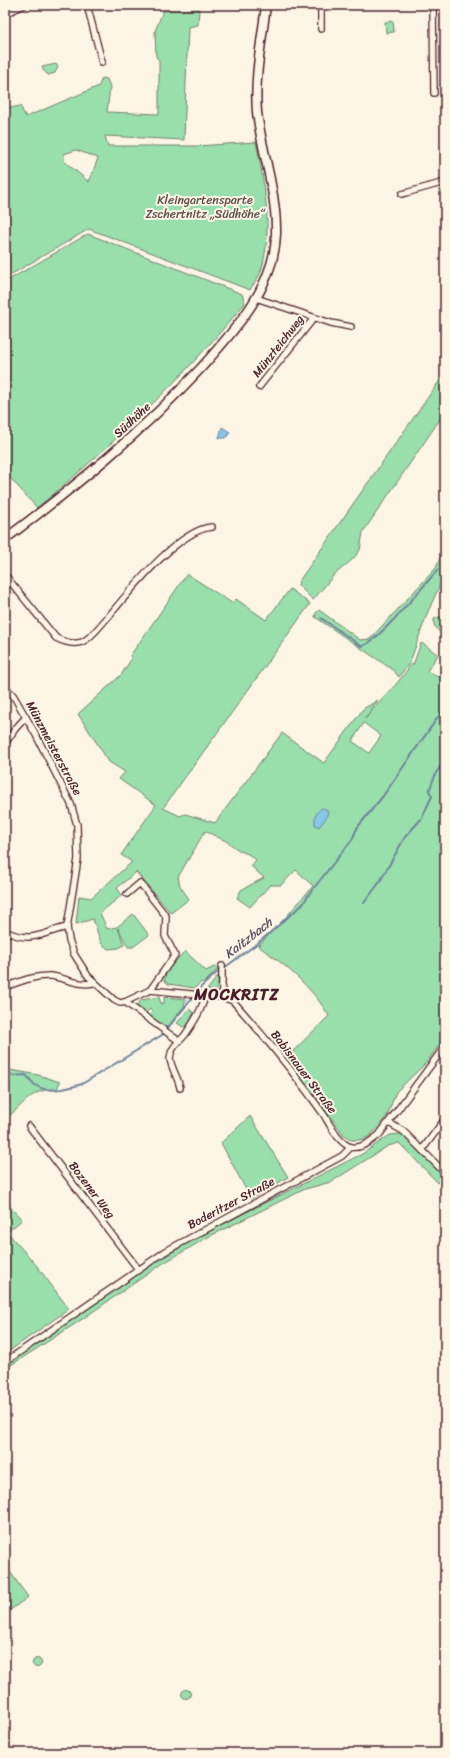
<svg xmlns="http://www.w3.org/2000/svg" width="450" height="1758" font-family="Sriracha,sans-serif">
	<rect width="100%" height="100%" fill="#fcf5e5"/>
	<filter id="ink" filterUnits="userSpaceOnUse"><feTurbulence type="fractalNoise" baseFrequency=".025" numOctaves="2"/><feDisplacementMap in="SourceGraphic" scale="8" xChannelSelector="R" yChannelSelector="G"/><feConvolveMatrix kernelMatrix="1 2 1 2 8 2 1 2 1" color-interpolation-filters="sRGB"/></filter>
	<g filter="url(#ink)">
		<!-- green -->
		<g fill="#99dfac" stroke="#727f6c" fill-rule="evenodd">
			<path d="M 199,9 L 198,25 L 188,27 L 184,140 L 105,136 L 108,146 L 197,146 L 256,142 C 264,183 273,227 262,268 C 260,276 254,283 250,290 L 89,229 L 5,278 L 5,95 L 10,108 L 20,106 L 26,117 L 99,86 L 102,78 L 107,79 L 110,87 L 107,112 L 159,114 L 159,60 L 156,57 L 155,31 L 163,11 ZM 76,150 L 98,158 L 89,182 L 64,161 L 64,154 Z"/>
			<path d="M 393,21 L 394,32 L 386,33 L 385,22 Z"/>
			<path d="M 56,64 L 58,67 L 55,73 L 48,75 L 43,70 L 42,67 Z"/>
			<path d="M 88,234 L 242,294 L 245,303 C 181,381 114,443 37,508 L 5,472 L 5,282 Z"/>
			<path d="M 445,373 L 445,412 L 363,532 L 360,550 L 353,559 L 334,575 L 313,600 L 298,585 L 299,581 Z"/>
			<path d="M 445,546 L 445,573 L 427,614 L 410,662 L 399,677 L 393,670 L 315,617 L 316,613 L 319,610 L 360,640 L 370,639 L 436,568 Z"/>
			<path d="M 187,574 L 232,603 L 236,599 L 266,620 L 290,589 L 310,604 L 163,808 L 180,816 L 185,814 L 215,823 L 282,733 L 324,763 L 363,709 L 378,700 L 365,719 C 380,700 399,684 411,664 L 413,665 L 421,643 L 425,645 L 438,655 L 427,671 L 438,677 L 445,674 L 445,1037 L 426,1063 L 396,1092 L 387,1116 L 375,1131 L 368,1137 L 360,1140 L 351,1140 L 343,1134 L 286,1058 L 329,1016 C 312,987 285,964 258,946 L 286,917 L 313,886 L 296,870 L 281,885 L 270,885 L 250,907 L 237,898 L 241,890 L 264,878 L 251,866 L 256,860 L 248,854 L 240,851 L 226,841 L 205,831 L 178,877 L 180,886 L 189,899 L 171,913 L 136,872 L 117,888 L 122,895 L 100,913 L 107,929 L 117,927 L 133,914 L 149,935 L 133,947 L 128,947 L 118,928 L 124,945 L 119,948 L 108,949 L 101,943 L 93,919 L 76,924 L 79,896 L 91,898 L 132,862 L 121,855 L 156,805 L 119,779 L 125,772 L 109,762 L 78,714 L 121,675 L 132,658 L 130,656 ZM 364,723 L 381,736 L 369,753 L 352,741 Z"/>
			<path d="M 445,615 L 445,639 L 434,625 L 434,619 Z"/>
			<path d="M 185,951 L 206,971 L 216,966 L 218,969 L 204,983 L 201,982 L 195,988 L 168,984 L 164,980 L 167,970 Z"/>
			<path d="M 218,976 L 218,987 L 215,991 L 207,990 Z"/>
			<path d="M 159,997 L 161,1004 L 164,1003 L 164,997 L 186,999 L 184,1006 L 167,1028 L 148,1016 L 152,1012 L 150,1009 L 146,1013 L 136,1007 L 141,1000 Z"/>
			<path d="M 189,1009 L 194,1013 L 187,1026 L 183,1027 L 177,1023 Z"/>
			<path d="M 5,1066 L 10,1070 L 39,1075 L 60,1082 L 57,1089 C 29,1089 25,1105 5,1119 Z"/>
			<path d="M 250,1116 L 288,1177 L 251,1199 L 221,1143 Z"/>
			<path d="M 401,1134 L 445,1178 L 445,1190 L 399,1143 L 388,1146 L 331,1182 L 305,1189 L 208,1237 L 162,1264 L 75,1324 L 5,1369 L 5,1366 L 140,1272 L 195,1238 L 362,1154 L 390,1135 Z"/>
			<path d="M 5,1201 L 22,1220 L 7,1232 L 37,1266 L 69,1309 L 5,1354 Z"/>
			<path d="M 5,1565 L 28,1597 L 5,1614 Z"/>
			<circle cx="37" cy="1663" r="4.5"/>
			<circle cx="186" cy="1694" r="4.5"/>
		</g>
		<!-- water -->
		<g fill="#88c6e8" stroke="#6f839c">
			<path d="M 222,427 L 230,432 L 226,438 L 219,438 Z"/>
			<path d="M 322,808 L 326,809 L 328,812 L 326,818 L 319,827 L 315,825 C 314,818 316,811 322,808 Z"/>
		</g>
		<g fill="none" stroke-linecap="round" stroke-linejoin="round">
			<!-- stream -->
			<g stroke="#6f839c" stroke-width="2">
				<path d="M 321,618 L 361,646 C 375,646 425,583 438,570"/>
				<path d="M 364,903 L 379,883 L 405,837 L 422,818 L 432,796 L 429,791 L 436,773 L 445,760"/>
				<path d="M 224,968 L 258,943 L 303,904 L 309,894 L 352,840 L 357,828 L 383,796 L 445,707"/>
				<path d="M 5,1070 L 13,1076 L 26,1075 C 29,1078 32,1083 35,1085 C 48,1094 69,1088 82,1084 L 162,1035 L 202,986 L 220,970"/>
			</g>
			<!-- street casing -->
			<g stroke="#4a1f2b" stroke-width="8">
				<g id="street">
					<path d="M 87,5 L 102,62"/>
					<path d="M 321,5 L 321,29"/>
					<path d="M 433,5 L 434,93"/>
					<path d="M 5,14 L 24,5"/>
					<path d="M 402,194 L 445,182"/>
					<path d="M 256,298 L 331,323 L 351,327"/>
					<path d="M 259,387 L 314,318"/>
					<path d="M 5,575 L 56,638 C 64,642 73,645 82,642 C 92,638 101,624 108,617 C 129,592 179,529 212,527"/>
					<path d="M 5,687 L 13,695 L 35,733 L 71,804 L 77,825 L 78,859 L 67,927 L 69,940 L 74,954 L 88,976 L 114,1000 L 120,1003 L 125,1002 L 150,990 L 222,997 L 233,1001 C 265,1037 296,1075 324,1115 C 330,1125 339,1144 351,1147 C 362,1149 371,1141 379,1135 L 445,1046"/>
					<path d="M 5,744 L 15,729 L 26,717"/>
					<path d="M 127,894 L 140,883 L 166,916 L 165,936 L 175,955 L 150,990"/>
					<path d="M 5,931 C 32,944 41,933 67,927"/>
					<path d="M 5,987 C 19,982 35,975 51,976 C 65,978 79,986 93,983"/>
					<path d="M 222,997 L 222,966"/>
					<path d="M 125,1002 L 179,1041"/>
					<path d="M 180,1088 C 179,1079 170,1066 170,1058 C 171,1047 179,1042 185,1035 C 193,1023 202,1010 205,996"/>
					<path d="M 389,1123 L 403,1131 L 445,1173"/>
					<path d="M 29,1126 L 138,1269"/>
					<path d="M 422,1150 L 445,1119"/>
					<path d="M 5,1362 L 166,1251 L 342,1156 L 351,1147"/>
				</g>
			</g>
			<!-- secondary casing -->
			<g stroke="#4a1f2b" stroke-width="11">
				<path id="secondary" d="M 5,539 C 76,486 141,433 201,368 C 234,331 275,287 276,234 C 277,193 262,153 257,112 C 254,77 262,40 266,5"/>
			</g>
			<!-- street -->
			<use href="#street" stroke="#fcf5e5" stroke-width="5.5"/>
			<!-- secondary -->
			<use href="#secondary" stroke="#fcf5e5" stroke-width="8"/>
		</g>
	</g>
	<g text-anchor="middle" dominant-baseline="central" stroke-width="4" stroke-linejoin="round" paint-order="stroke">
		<!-- park labels -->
		<g font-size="12" fill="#5e4f4b" stroke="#fcf5e5">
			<text x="205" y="200">Kleingartensparte<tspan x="205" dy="14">Zschertnitz „Südhöhe“</tspan></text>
		</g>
		<!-- street labels -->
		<g font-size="12" fill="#4a1f2b" stroke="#fcf5e5">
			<text transform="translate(278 346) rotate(-52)">Münzteichweg</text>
			<text transform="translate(132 420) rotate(-43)">Südhöhe</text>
			<text transform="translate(54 748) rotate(62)">Münzmeisterstraße</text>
			<text transform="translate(304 1072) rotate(53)">Babisnauer Straße</text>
			<text transform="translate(92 1190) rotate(53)">Bozener Weg</text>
			<text transform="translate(231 1203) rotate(-28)">Boderitzer Straße</text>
		</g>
		<!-- water labels -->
		<g font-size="13" font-style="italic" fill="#5d5164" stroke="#fcf5e5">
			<text transform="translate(248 938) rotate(-38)">Kaitzbach</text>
		</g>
		<!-- district labels -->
		<g font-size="16" font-weight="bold" letter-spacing="1" fill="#4a1f2b" stroke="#fcf5e5">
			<text x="237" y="994">MOCKRITZ</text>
		</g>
	</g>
	<!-- margin -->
	<rect width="450" height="1758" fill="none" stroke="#fcf5e5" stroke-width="20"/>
	<rect x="10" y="10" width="430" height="1738" fill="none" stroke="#4a1f2b" stroke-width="1.5" filter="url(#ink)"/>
</svg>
